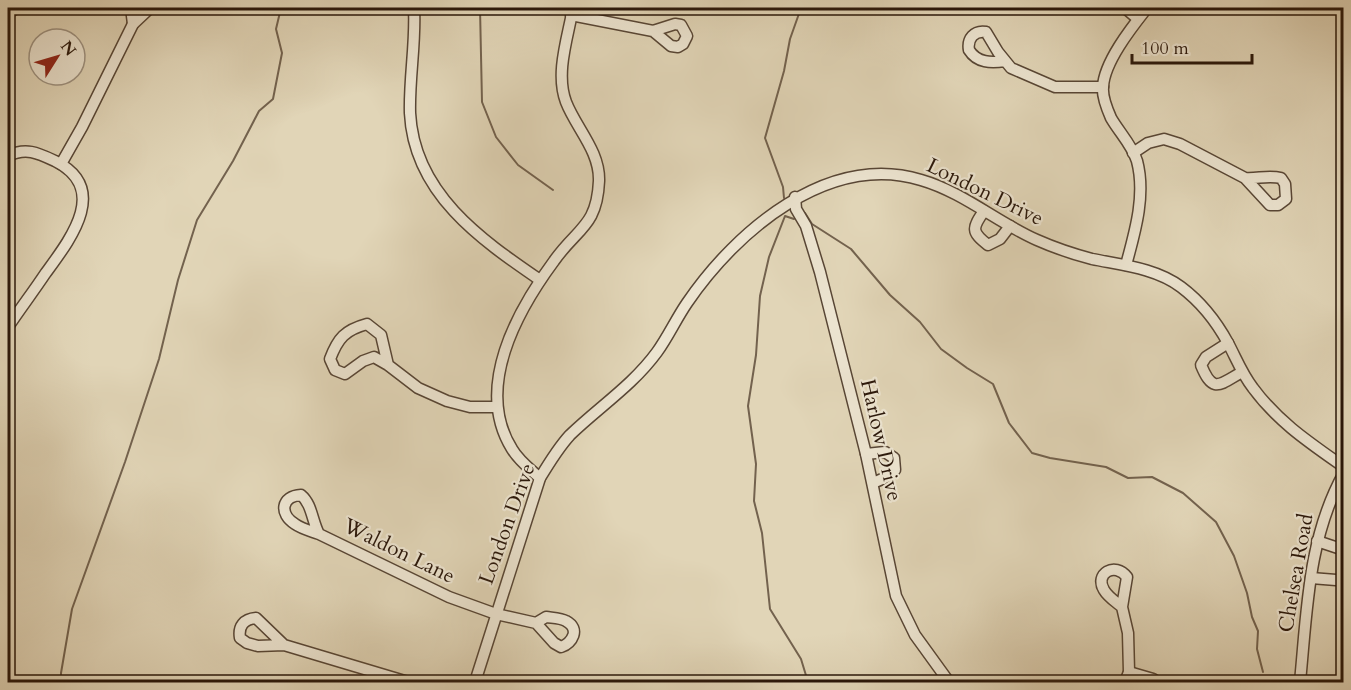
<svg xmlns="http://www.w3.org/2000/svg" width="1351" height="690" font-family="Cardo,serif">
	<rect width="100%" height="100%" fill="#e1d5b7"/>
	<filter id="stains"><feTurbulence type="fractalNoise" baseFrequency=".00333" numOctaves="4"/><feColorMatrix values="0 0 0 0 .2 0 0 0 0 .09 0 0 0 0 .02 0 0 0 .5 -.17"/></filter>
	<radialGradient id="worn" r=".72"><stop offset=".6" stop-color="#630" stop-opacity="0"/><stop offset="1" stop-color="#630" stop-opacity=".3"/></radialGradient>
	<g fill="none" stroke-linecap="round" stroke-linejoin="round">
		<!-- stream -->
		<g stroke="#73624e" stroke-width="2">
			<path d="M 480,8 L 482,102 L 496,137 L 518,165 L 553,190"/>
			<path d="M 8,20 L 27,8"/>
			<path d="M 784,198 L 783,187 L 765,138 L 784,71 L 790,39 L 801,8"/>
			<path d="M 805,213 L 812,224 L 851,249 L 890,295 L 920,322 L 941,349 L 967,368 L 993,384 L 1009,423 L 1032,453 L 1050,458 L 1106,467 L 1128,478 L 1152,477 L 1183,493 L 1216,522 L 1234,556 L 1247,593 L 1252,617 L 1258,631 L 1257,649 L 1263,672"/>
			<path d="M 794,219 L 785,216 L 769,257 L 760,296 L 756,355 L 748,406 L 756,464 L 754,501 L 762,533 L 770,609 L 801,659 L 808,682"/>
			<path d="M 61,682 L 61,673 L 72,609 L 125,462 L 159,359 L 178,280 L 197,220 L 233,161 L 259,111 L 273,99 L 282,53 L 276,29 L 281,8"/>
		</g>
		<!-- minor casing -->
		<g stroke="#584635" stroke-width="13">
			<g id="minor">
				<path d="M 131,8 L 133,24"/>
				<path d="M 414,8 C 416,42 409,78 410,113 C 414,193 480,239 540,280"/>
				<path d="M 1125,8 L 1138,19"/>
				<path d="M 571,15 L 653,31 L 671,46 L 678,47 L 683,44 L 687,36 L 681,25 L 675,24 L 653,31"/>
				<path d="M 1005,61 C 991,63 977,63 969,50 C 967,39 974,30 986,32 L 998,52 L 1011,68 L 1055,87 L 1103,87"/>
				<path d="M 1133,153 L 1148,143 L 1164,139 L 1180,144 L 1245,178 L 1270,205 L 1278,205 L 1286,199 L 1285,184 L 1281,178 C 1268,175 1257,179 1245,178"/>
				<path d="M 8,156 C 26,147 38,153 55,161 C 111,189 69,241 45,274 C 33,292 20,309 8,327"/>
				<path d="M 61,164 L 82,127 L 133,24 L 150,8"/>
				<path d="M 795,197 L 796,209 L 806,226 L 820,272 L 866,454 L 896,596 L 915,635 L 949,682"/>
				<path d="M 984,211 C 972,228 971,232 988,245 L 1000,239 L 1010,226"/>
				<path d="M 1126,265 C 1135,232 1146,195 1137,161 C 1132,145 1119,132 1111,118 C 1107,109 1102,96 1103,87 C 1104,62 1132,27 1147,8"/>
				<path d="M 1228,343 L 1206,357 L 1201,365 C 1213,394 1219,385 1242,372"/>
				<path d="M 388,365 L 374,357 L 363,361 L 345,374 L 335,370 L 330,359 C 338,338 345,330 367,324 L 381,335 L 388,365 L 418,388 L 447,401 L 470,407 L 497,407"/>
				<path d="M 866,454 L 885,452 L 894,458 L 895,470 L 889,476 L 873,483"/>
				<path d="M 540,478 C 530,469 519,461 512,449 C 474,388 517,311 554,261 C 577,228 597,227 599,181 C 600,151 576,128 566,102 C 555,73 568,37 573,8"/>
				<path d="M 319,534 C 311,531 302,529 295,524 C 279,514 281,496 301,495 C 312,504 312,521 319,534 L 449,597 L 496,614 L 536,623 L 554,643 L 561,647 C 572,643 581,629 566,621 C 561,618 553,618 546,617 L 536,623"/>
				<path d="M 1317,541 L 1344,550"/>
				<path d="M 1311,578 L 1336,580 L 1344,578"/>
				<path d="M 1122,607 C 1116,602 1108,597 1104,590 C 1094,574 1115,561 1127,577 L 1122,607 L 1128,633 L 1129,672 L 1125,682"/>
				<path d="M 284,645 L 256,618 C 244,619 238,626 240,638 L 247,643 L 258,646 L 284,645 L 408,682"/>
				<path d="M 1129,672 L 1153,679 L 1157,682"/>
				<path d="M 475,682 L 540,478 C 549,463 558,448 570,435 C 599,407 633,385 657,352 C 668,337 676,319 687,303 C 736,231 828,152 921,180 C 963,192 998,223 1037,240 C 1055,248 1073,254 1092,259 C 1121,265 1156,268 1181,287 C 1201,302 1216,321 1228,343 C 1236,358 1242,374 1253,388 C 1278,422 1310,443 1344,467"/>
				<path d="M 1300,682 C 1307,611 1308,537 1344,473"/>
			</g>
		</g>
		<!-- minor -->
		<use href="#minor" stroke="#ece4d0" stroke-width="10"/>
	</g>
	<g text-anchor="middle" dominant-baseline="central" stroke-width="4.5" stroke-linejoin="round" paint-order="stroke">
		<!-- street labels -->
		<g font-size="21" fill="#2a170a" stroke="#ece4d0">
			<text transform="translate(985 192) rotate(26)">London Drive</text>
			<text transform="translate(881 440) rotate(77)">Harlow Drive</text>
			<text transform="translate(507 524) rotate(-70)">London Drive</text>
			<text transform="translate(399 551) rotate(26)">Waldon Lane</text>
			<text transform="translate(1296 573) rotate(-80)">Chelsea Road</text>
		</g>
	</g>
	<!-- margin -->
	<rect width="1351" height="690" fill="none" stroke="#e1d5b7" stroke-width="30"/>
	<rect x="9" y="9" width="1333" height="672" fill="none" stroke="#2a170a" stroke-width="3"/>
	<rect x="15" y="15" width="1321" height="660" fill="none" stroke="#2a170a" stroke-width="1.5"/>
	<!-- north arrow -->
	<g transform="translate(57 57) rotate(53)"><circle r="28" fill="#ece4d0" stroke="#9e9281" stroke-width="1.5"/>
	<path d="M0-4.5L10 22L0 15L-10 22Z" fill="#8f2418"/>
	<text y="-9" font-size="16" font-weight="bold" text-anchor="middle" fill="#2a170a">N</text>
	</g>
	<!-- scale -->
	<path d="M1132 54v9h120v-9" fill="none" stroke="#2a170a" stroke-width="3"/>
	<text x="1141" y="54" font-size="18" fill="#2a170a" stroke="#ece4d0" stroke-width="4.5" paint-order="stroke">100 m</text>
	<rect width="100%" height="100%" filter="url(#stains)"/>
	<rect width="100%" height="100%" fill="url(#worn)"/>
</svg>
